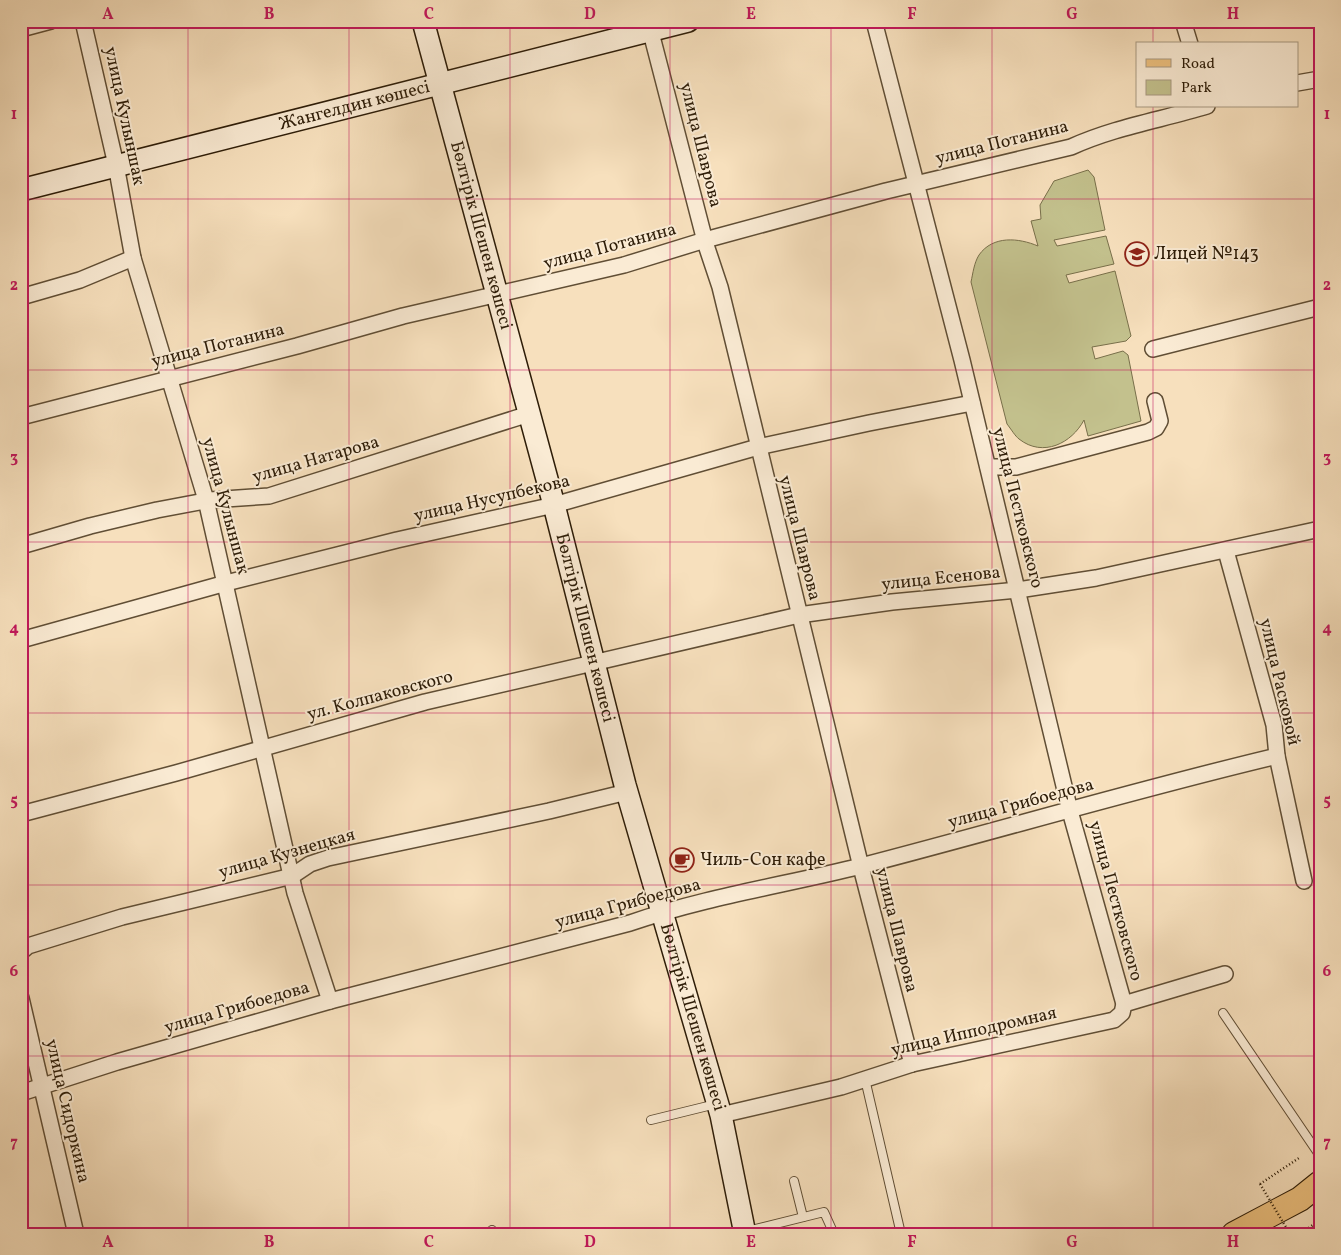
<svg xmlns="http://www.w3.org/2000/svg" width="1341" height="1255" font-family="Vollkorn,serif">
	<rect width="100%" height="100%" fill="#f7e0bd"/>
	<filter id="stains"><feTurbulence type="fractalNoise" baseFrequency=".004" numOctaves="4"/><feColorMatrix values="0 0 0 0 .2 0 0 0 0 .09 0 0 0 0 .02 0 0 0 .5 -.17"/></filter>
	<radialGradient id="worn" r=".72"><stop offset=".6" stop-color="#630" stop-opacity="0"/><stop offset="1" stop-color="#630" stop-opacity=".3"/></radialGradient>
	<!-- green -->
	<path fill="#c3c18d" stroke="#786f4a" d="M 1088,170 L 1094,177 L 1105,230 L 1054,240 L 1057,246 L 1106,236 L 1114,264 L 1066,275 L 1069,283 L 1115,271 L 1131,336 L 1126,341 L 1092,347 L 1095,359 L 1123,351 L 1128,355 L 1141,421 L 1088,436 L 1084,420 C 1072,443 1043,458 1019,439 C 1015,436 1011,429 1007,424 L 971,282 C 973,273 974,263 979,255 C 993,235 1019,238 1038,246 L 1031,221 L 1041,219 L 1040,205 L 1054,181 Z"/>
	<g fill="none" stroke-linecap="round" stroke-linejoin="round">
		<!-- lane casing -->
		<g stroke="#604e35" stroke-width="10">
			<g id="lane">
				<path d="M 1223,1013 L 1320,1156"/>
				<path d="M 865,1079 L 901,1234"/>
				<path d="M 651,1120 L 716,1104"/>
				<path d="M 794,1181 L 803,1217"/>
				<path d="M 747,1231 L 824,1212 L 834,1234"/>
				<path d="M 492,1234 L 492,1230"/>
			</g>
		</g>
		<!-- street casing -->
		<g stroke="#604e35" stroke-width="18">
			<g id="street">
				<path d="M 83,21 L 116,165 L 133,258 L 206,500 L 295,893 L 330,1001"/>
				<path d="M 648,21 L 706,245 L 720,287 L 862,871 L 912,1064"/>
				<path d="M 874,21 L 962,360 L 1070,811 L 1124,1004"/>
				<path d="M 1183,21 L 1190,44"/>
				<path d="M 21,29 L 51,21"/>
				<path d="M 1297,83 L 1320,79"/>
				<path d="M 21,297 L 80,280 L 133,258"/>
				<path d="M 1153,349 L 1320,307"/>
				<path d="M 21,417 L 297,346 L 403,316 L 624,265 L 705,240 L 886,191 L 1071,147 C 1115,127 1161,120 1207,106"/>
				<path d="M 988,467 L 1016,467 L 1148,432 L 1156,428 L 1160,421 L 1155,401"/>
				<path d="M 21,546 L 90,526 L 157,510 L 210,500 L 269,496 L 529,414"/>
				<path d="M 1226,551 L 1274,725 L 1277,756 L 1304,881"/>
				<path d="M 21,640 L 226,583 L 397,540 L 554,505 L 758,447 L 869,423 L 972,403"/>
				<path d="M 21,814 L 176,773 L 425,702 L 799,615 L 892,602 L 1018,590 L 1096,578 L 1320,529"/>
				<path d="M 21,952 L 28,946 L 122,917 L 292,876 L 310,864 L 328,858 L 549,811 L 627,792"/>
				<path d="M 21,998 L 76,1234"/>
				<path d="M 21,1093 L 117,1062 L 330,1001 L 630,923 C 705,897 785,885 861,866 C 1000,830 1138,789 1277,756"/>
				<path d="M 721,1115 L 841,1087 L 912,1064 L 1114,1020 L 1122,1013 L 1124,1004 L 1225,974"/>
			</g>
		</g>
		<!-- secondary casing -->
		<g stroke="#2e1d08" stroke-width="24">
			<g id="secondary">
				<path id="s1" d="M 423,21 L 554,505 L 625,785 L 721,1115 L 745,1234"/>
				<path id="s2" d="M 21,190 L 688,21"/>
			</g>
		</g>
		<!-- primary casing -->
		<g stroke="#2e1d08" stroke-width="26">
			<path id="primary" d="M 1234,1234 L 1300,1199 L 1320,1183"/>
		</g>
		<!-- path -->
		<g stroke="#2e1d08" stroke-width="2.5" stroke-dasharray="1 2.5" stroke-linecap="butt">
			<path d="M 1260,1184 L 1299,1158"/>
			<path d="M 1300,1234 L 1320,1220"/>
		</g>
		<!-- lane -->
		<use href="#lane" stroke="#faebd4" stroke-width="8"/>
		<!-- street -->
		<use href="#street" stroke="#faebd4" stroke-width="15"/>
		<!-- secondary -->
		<use href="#secondary" stroke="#faebd4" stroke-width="21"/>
		<!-- primary -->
		<use href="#primary" stroke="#ecc07e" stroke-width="24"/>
		<!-- path-bridge -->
		<path stroke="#2e1d08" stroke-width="2.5" stroke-dasharray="1 2.5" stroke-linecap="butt" d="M 1260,1184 L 1290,1234"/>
	</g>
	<!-- grid -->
	<path fill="none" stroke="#c2185b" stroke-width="1" stroke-opacity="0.55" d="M 188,21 L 188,1234M 349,21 L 349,1234M 510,21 L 510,1234M 670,21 L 670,1234M 831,21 L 831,1234M 992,21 L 992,1234M 1153,21 L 1153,44M 1153,106 L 1153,1234M 21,199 L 1320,199M 21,370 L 1320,370M 21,542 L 1320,542M 21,713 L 1320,713M 21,885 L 1320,885M 21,1056 L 1320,1056"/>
	<!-- icons -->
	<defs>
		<g id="school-ring" transform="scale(1.25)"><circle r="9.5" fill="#faebd4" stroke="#8f2418" stroke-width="1.5"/><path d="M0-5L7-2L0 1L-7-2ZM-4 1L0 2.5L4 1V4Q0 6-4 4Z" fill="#8f2418"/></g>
		<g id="cafe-ring" transform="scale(1.25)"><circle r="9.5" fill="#faebd4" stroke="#8f2418" stroke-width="1.5"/><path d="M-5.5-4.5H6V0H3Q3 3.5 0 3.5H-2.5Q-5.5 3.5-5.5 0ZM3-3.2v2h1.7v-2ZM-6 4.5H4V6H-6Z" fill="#8f2418"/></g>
	</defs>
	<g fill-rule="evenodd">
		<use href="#school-ring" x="1137" y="254"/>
		<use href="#cafe-ring" x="682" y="860"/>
	</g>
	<g text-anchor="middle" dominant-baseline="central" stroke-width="4" stroke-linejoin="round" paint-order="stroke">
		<!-- street labels -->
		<g font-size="18" fill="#2e1d08" stroke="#faebd4">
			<text stroke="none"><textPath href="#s2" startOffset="344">Жангелдин көшесі</textPath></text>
			<text transform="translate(124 116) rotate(78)">улица Кулыншак</text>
			<text transform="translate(1002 143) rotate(-14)">улица Потанина</text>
			<text transform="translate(700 145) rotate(76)">улица Шаврова</text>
			<text stroke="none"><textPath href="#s1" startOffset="222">Бөлтірік Шешен көшесі</textPath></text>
			<text transform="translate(610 247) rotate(-15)">улица Потанина</text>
			<text transform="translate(218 346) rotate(-14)">улица Потанина</text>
			<text transform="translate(316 460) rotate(-16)">улица Натарова</text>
			<text transform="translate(492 499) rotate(-13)">улица Нусупбекова</text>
			<text transform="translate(225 506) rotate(75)">улица Кулыншак</text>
			<text transform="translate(1017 508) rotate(76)">улица Пестковского</text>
			<text transform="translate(799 538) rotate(76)">улица Шаврова</text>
			<text transform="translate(941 579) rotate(-6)">улица Есенова</text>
			<text stroke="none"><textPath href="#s1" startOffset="628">Бөлтірік Шешен көшесі</textPath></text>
			<text transform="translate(1279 682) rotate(77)">улица Расковой</text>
			<text transform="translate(380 696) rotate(-15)">ул. Kолпаковского</text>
			<text transform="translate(1021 804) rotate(-15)">улица Грибоедова</text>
			<text transform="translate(287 854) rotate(-16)">улица Кузнецкая</text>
			<text transform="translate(1115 901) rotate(75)">улица Пестковского</text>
			<text transform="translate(628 904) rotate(-15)">улица Грибоедова</text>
			<text transform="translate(896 930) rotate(76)">улица Шаврова</text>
			<text transform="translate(237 1008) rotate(-16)">улица Грибоедова</text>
			<text stroke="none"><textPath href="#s1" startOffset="1032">Бөлтірік Шешен көшесі</textPath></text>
			<text transform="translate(974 1032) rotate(-13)">улица Ипподромная</text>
			<text transform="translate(67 1111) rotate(77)">улица Сидоркина</text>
		</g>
		<!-- poi labels -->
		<g font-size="18" fill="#2e1d08" stroke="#faebd4" text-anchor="start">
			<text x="1154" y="254">Лицей №143</text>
			<text x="700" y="860">Чиль-Сон кафе</text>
		</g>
	</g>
	<!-- margin -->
	<rect width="1341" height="1255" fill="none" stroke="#f7e0bd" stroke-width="55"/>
	<!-- legend -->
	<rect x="1136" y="42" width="162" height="65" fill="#faebd4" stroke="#a89982"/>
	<rect x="1146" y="59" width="25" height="8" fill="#ecc07e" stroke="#a89982"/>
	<text x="1181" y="68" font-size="15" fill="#2e1d08">Road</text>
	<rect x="1146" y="80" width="25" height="15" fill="#c3c18d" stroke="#a89982"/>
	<text x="1181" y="92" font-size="15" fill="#2e1d08">Park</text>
	<rect x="28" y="28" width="1286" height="1200" fill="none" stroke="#c2185b" stroke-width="2"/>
	<g font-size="16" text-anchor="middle" font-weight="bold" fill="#c2185b">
		<text x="108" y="19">A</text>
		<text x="269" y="19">B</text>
		<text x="429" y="19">C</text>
		<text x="590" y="19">D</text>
		<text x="751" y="19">E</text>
		<text x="912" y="19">F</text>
		<text x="1072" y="19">G</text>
		<text x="1233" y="19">H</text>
		<text x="14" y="119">1</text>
		<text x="1327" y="119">1</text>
		<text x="14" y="290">2</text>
		<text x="1327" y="290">2</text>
		<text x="14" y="462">3</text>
		<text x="1327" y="462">3</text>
		<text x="14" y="633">4</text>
		<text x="1327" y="633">4</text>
		<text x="14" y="805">5</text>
		<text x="1327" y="805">5</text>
		<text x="14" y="976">6</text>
		<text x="1327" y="976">6</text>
		<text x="14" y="1147">7</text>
		<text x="1327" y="1147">7</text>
		<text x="108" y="1247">A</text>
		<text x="269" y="1247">B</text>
		<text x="429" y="1247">C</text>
		<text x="590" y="1247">D</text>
		<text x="751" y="1247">E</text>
		<text x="912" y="1247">F</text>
		<text x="1072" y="1247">G</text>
		<text x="1233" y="1247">H</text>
	</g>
	<rect width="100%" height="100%" filter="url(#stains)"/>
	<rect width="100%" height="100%" fill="url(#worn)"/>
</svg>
